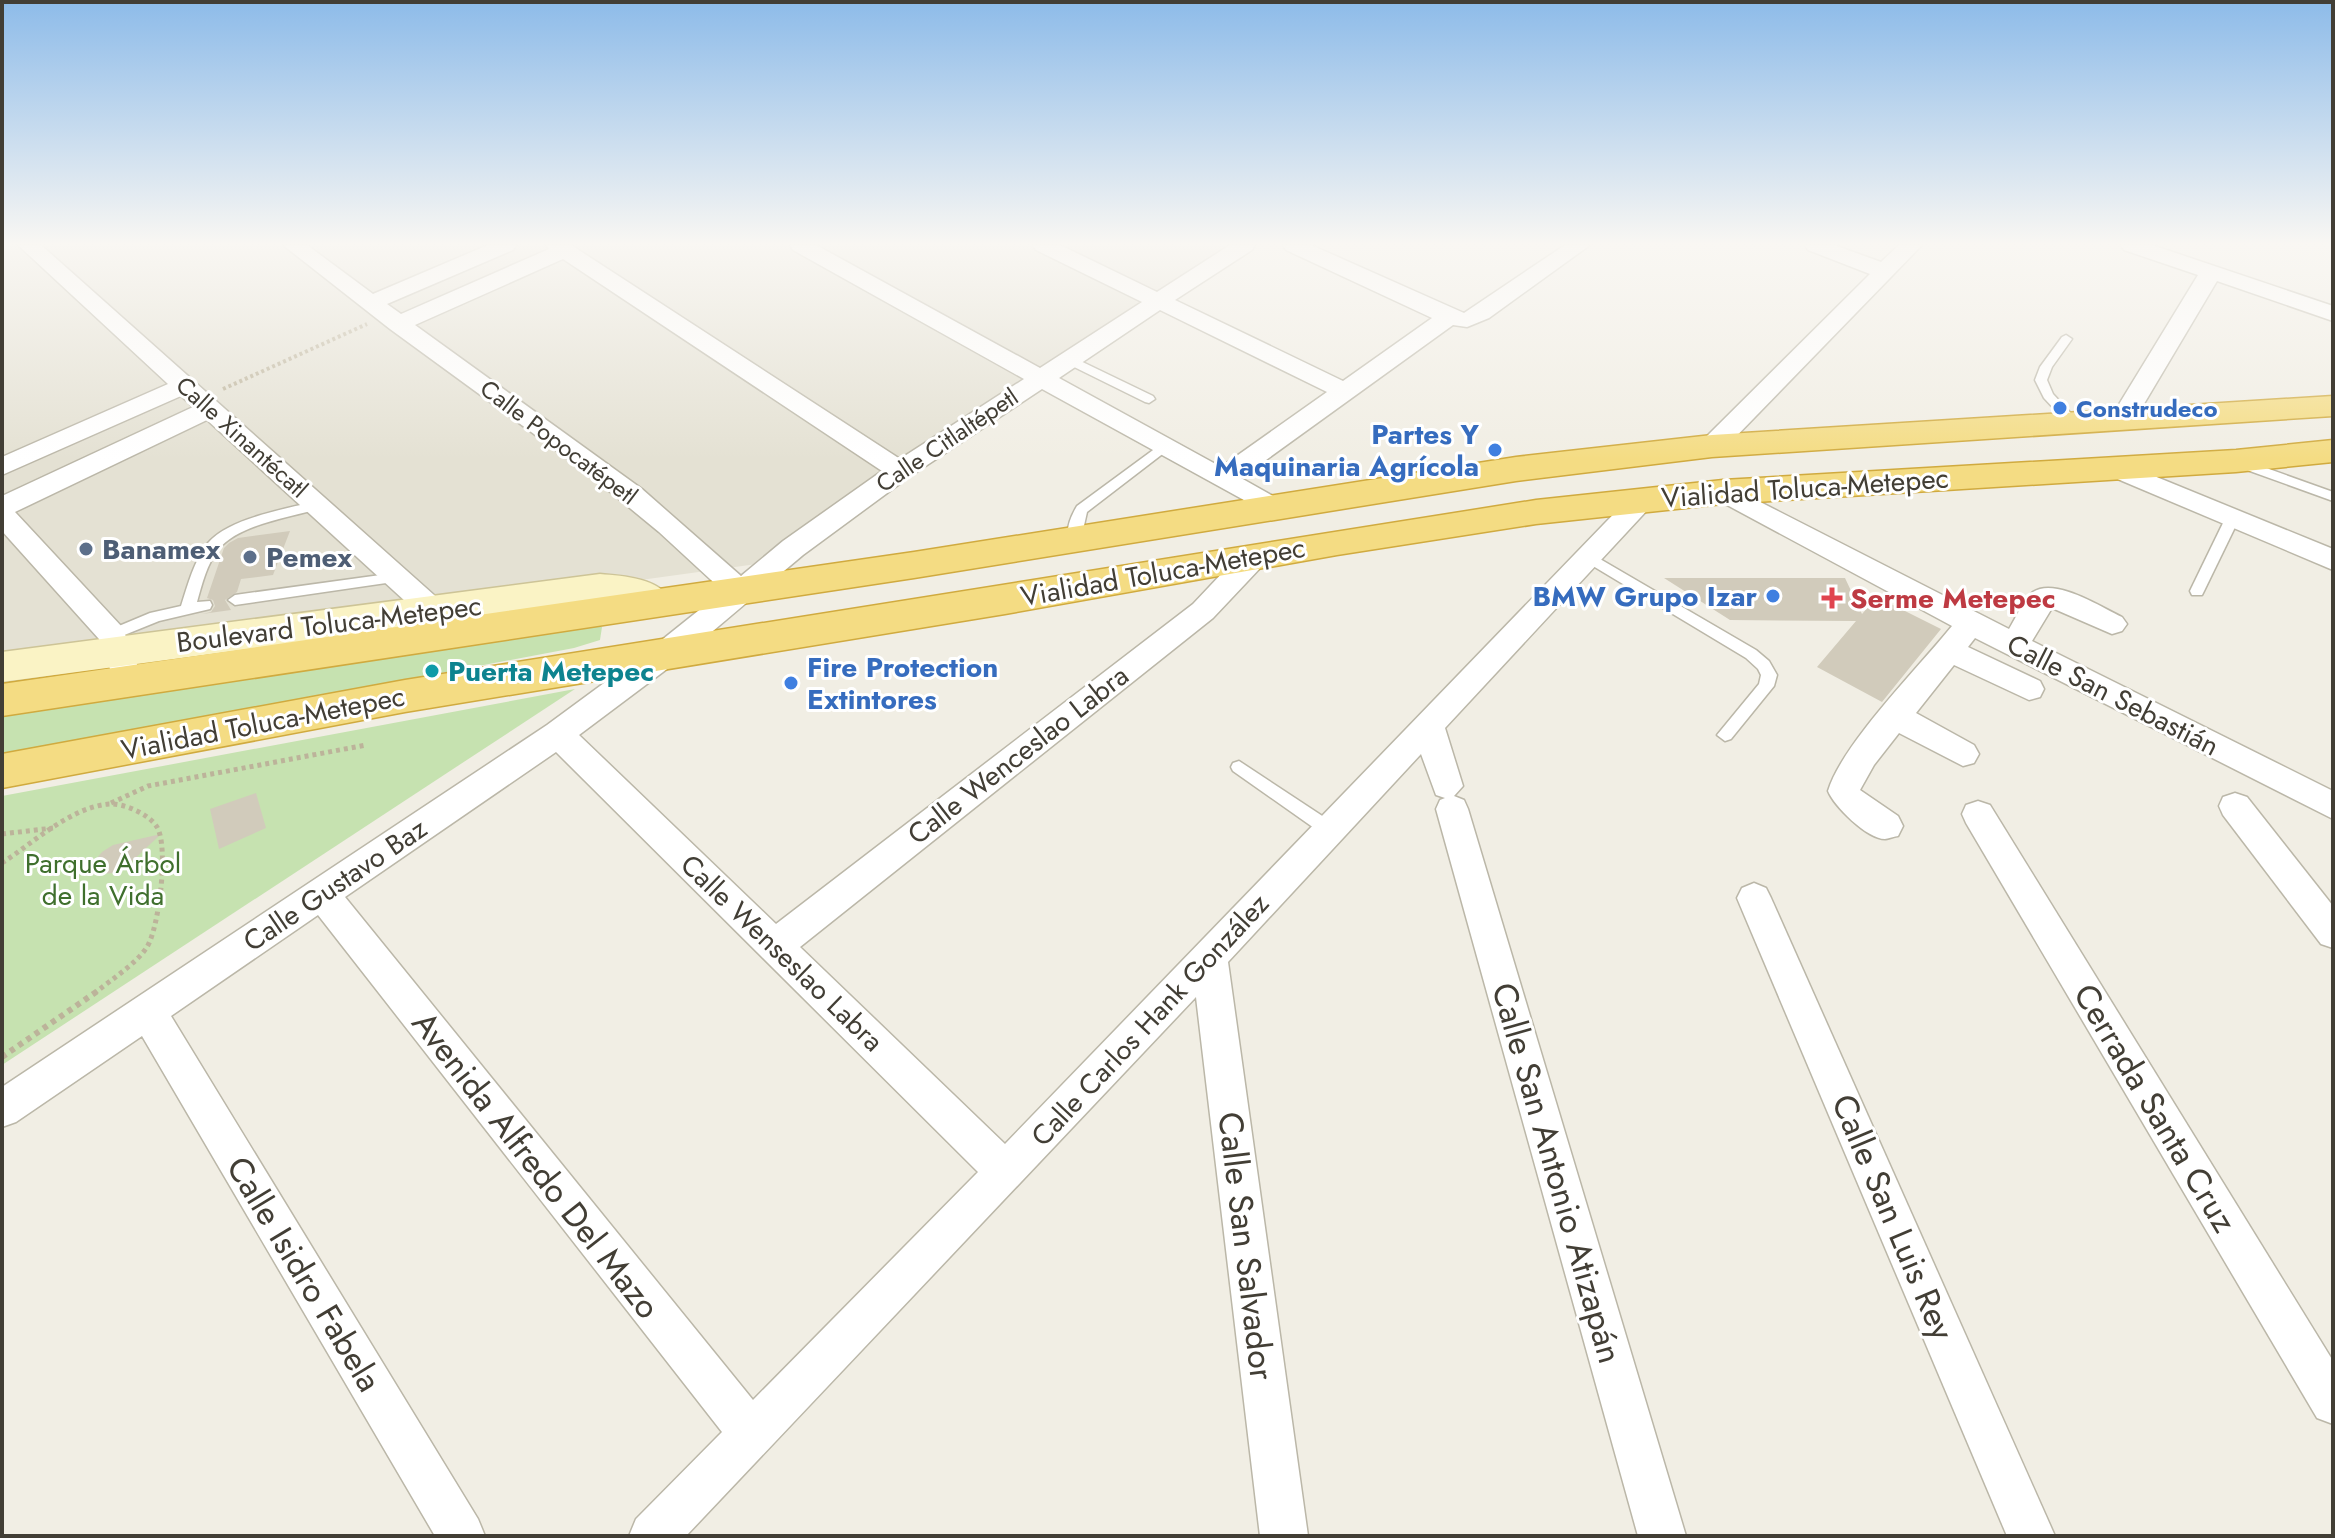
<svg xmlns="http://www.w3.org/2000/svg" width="2335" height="1538" font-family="Jost,sans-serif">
	<rect width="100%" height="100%" fill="#f1eee4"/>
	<!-- residential -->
	<path fill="#e4e1d3" d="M 2,245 L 1254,245 L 778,561 L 2,668 Z"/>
	<!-- green -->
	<g fill="#c6e2b0">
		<path d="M 586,625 L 602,627 L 600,640 L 574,648 L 2,756 L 2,705 Z"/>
		<path d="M 575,689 L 2,1065 L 2,796 Z"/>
	</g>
	<!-- building -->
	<g fill="#d1cbbb">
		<path d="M 290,531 L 273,575 L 241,579 L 237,592 L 225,600 L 231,610 L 202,614 L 211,612 L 215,606 L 213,600 L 207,598 L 224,548 L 229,543 L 238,538 Z"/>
		<path d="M 1664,578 L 1845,578 L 1862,614 L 1877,597 L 1941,629 L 1882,702 L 1817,667 L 1856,621 L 1730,620 Z"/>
		<path d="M 256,793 L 266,828 L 219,849 L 210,809 Z"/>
		<path d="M 161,834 L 127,866 L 114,873 L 83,875 L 102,852 L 113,845 Z"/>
	</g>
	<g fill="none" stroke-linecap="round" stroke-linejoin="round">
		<!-- service casing -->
		<g stroke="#bbb7a8" stroke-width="3">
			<g id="service">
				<path d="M 2066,335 L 2072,339 L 2052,367 L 2047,380 L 2053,394 L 2080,423 L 2074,427 L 2070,426 L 2044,398 L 2035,380 L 2040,367 L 2062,337 Z"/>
				<path d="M 1068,355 L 1153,396 L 1155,399 L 1149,403 L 1145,402 L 1064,362 L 1064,356 Z"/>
				<path d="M 1164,442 L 1170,446 L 1169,449 L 1087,512 L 1081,539 L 1079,542 L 1069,542 C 1065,530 1071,516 1077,506 Z"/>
				<path d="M 2241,459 L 2333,492 L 2333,501 L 2236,466 L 2235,463 Z"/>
				<path d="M 317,501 L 324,505 L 322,508 C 292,517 238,524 218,550 C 207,564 202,584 197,602 L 210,601 L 212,605 L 210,609 L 159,621 L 112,640 L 107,639 L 105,635 L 107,631 L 150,613 L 181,606 C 188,584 194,561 208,543 C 229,518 286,509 317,501 Z"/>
				<path d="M 2232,514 L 2239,519 L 2204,591 L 2202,595 L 2192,595 L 2190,591 L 2225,519 Z"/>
				<path d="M 1588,552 L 1756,650 L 1769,661 L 1777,675 L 1774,686 L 1731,739 L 1725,741 L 1717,735 L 1759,684 L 1761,675 L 1758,669 L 1746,658 L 1583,560 L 1581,557 Z"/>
				<path d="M 395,573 L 402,578 L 400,581 L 235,605 L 228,600 L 235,595 Z"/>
				<path d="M 1239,761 L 1336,825 L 1338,830 L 1336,835 L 1324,835 L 1233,771 L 1231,767 L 1233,763 Z"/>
			</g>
		</g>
		<!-- minor casing -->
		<g stroke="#bbb7a8" stroke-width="3">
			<g id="minor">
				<path d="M 18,245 L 41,245 L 443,603 L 447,610 L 433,639 L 423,643 L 413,639 L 408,632 L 417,612 L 207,420 L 15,512 L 122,627 L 142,677 L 138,685 L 127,688 L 116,685 L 99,639 L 2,531 L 2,496 L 193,407 L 181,396 L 2,475 L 2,457 L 168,384 Z"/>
				<path d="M 283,245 L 307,245 L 373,294 L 488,245 L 516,245 L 513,250 L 387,304 L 401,314 L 549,249 L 546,245 L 571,245 L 900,459 L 1024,379 L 793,250 L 790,245 L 816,245 L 1040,368 L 1142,302 L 1036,250 L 1033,245 L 1060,245 L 1157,292 L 1230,245 L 1255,245 L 1252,250 L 1175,300 L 1343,381 L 1432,318 L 1286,250 L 1283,245 L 1311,245 L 1464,313 L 1565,245 L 1590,245 L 1489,318 L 1467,327 L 1453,325 L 1241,478 L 1282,501 L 1286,507 L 1282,513 L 1273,516 L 1042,389 L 909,477 L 803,555 L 675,663 L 579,735 L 776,924 L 1193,604 L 1243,551 L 1253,548 L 1263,551 L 1267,558 L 1263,565 L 1213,618 L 800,947 L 1005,1144 L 1634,493 L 1643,490 L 1652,493 L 1656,499 L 1652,505 L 1445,728 L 1463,786 L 1454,796 L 1464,800 L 1468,809 L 1686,1536 L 1638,1536 L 1436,809 L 1440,800 L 1445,798 L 1436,795 L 1421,754 L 1228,962 L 1308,1536 L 1260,1536 L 1196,997 L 686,1536 L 629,1536 L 636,1519 L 722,1432 L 318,915 L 171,1016 L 478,1519 L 485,1536 L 435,1536 L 142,1036 L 16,1122 L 2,1127 L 2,1087 L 547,725 L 653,647 L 723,591 L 659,532 L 586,472 L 390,329 ZM 563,259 L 882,471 L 783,541 L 741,576 L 642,489 L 415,325 ZM 1160,310 L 1327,392 L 1221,467 L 1059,378 ZM 556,752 L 978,1172 L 753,1400 L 345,897 Z"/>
				<path d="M 1805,245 L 1834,245 L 1881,262 L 1899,245 L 1922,245 L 1721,452 L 1703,452 L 1699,446 L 1703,440 L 1870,274 L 1808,250 Z"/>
				<path d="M 2121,245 L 2152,245 L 2333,306 L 2333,321 L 2217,281 L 2132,424 L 2114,424 L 2110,419 L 2198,275 L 2124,250 Z"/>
				<path d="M 2110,458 L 2333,549 L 2333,570 L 2101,472 L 2097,466 L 2101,460 Z"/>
				<path d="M 1723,483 L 2009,629 C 2016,618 2023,600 2033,592 C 2055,577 2101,607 2122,617 L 2127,624 L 2122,631 L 2112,634 L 2052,608 L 2032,641 L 2333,791 L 2333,819 L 1975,638 L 1968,647 L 2040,681 L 2044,689 L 2040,697 L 2029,700 L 1954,665 L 1916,713 L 1974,745 L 1979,754 L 1974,763 L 1963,766 L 1899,733 L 1874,765 L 1860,790 L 1898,816 L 1903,826 L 1898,836 C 1896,836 1887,839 1885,839 C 1867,839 1834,806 1828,791 C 1842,744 1919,667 1952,626 L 1714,498 L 1710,492 L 1714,486 Z"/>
				<path d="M 2235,793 L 2247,797 L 2333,906 L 2333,948 L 2321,944 L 2223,815 L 2219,806 L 2223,797 Z"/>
				<path d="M 1978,801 L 1990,805 L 2333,1361 L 2333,1424 L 2317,1418 L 1966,823 L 1962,814 L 1966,805 Z"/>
				<path d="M 1754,883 L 1766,888 L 1771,898 L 2055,1536 L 2007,1536 L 1737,898 L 1742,888 Z"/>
			</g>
		</g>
		<!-- secondary casing -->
		<g stroke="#cdc497" stroke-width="3">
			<path id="secondary" d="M 600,574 C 625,576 659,578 673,602 L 667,612 L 653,616 L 621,603 L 600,602 L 2,682 L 2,652 Z"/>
		</g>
		<!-- trunk casing -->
		<g stroke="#d0aa3f" stroke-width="3">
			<g id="trunk">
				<path d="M 2333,396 L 2333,416 L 1712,457 L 1516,481 L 914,578 L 2,716 L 2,684 L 914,552 L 1516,457 L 1712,435 Z"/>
				<path d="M 2333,440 L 2333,462 L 2236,472 L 1723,504 L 1536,524 L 1337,555 L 1005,614 L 405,712 L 2,788 L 2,754 L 405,680 L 1536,500 L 1723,480 L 2236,450 Z"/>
			</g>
		</g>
		<!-- path-far2 -->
		<path stroke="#bcb39a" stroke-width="4" stroke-dasharray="3 3" stroke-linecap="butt" d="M 223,389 L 367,324"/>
		<!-- path-far1 -->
		<g stroke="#bcb39a" stroke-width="5" stroke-dasharray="4 4" stroke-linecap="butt">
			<path d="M 111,803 L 148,786 L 366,745"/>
			<path d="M 2,834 L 53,828"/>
			<path d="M 2,863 C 33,843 71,807 109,804 C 124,803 149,814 157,827 C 169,847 159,928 147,947 C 136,964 112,979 96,992"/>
		</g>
		<!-- path -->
		<path stroke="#bcb39a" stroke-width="6" stroke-dasharray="5 5" stroke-linecap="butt" d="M 2,1057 L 99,990"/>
		<!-- service -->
		<use href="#service" fill="#fff" fill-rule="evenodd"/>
		<!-- minor -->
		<use href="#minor" fill="#fff" fill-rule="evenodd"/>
		<!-- secondary -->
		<use href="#secondary" fill="#faf3c5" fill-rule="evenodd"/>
		<!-- trunk -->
		<use href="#trunk" fill="#f4dc83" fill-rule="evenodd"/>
	</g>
	<!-- sky -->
	<linearGradient id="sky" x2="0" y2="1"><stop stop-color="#8dbbe9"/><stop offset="0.53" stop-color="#f9f7f3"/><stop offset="1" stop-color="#f9f7f3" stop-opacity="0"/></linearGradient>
	<rect width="2335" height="460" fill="url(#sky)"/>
	<!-- markers -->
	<g fill="#3f7fe0" stroke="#fff" stroke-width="3">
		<circle cx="2060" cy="408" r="8"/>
		<circle cx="1495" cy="450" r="8"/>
		<circle cx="1773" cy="596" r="8"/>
		<circle cx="791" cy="683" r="8"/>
	</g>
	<g fill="#5c6f8a" stroke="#fff" stroke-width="3">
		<circle cx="86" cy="549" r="8"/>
		<circle cx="250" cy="557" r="8"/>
	</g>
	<path fill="#e0444e" stroke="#fff" stroke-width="3" d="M1828 586h8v8h8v8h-8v8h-8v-8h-8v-8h8z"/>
	<circle fill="#0f9aa8" stroke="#fff" stroke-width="3" cx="432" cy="671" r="8"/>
	<g text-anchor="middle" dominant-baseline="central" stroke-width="6" stroke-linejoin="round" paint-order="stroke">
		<!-- far-shop labels -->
		<g font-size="24" font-weight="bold" fill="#366cbe" stroke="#fff" text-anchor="start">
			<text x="2076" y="408">Construdeco</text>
		</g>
		<!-- far-street labels -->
		<g font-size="24" fill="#423e35" stroke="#fff">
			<text transform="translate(242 437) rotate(42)">Calle Xinantécatl</text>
			<text transform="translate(947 440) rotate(-34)">Calle Citlaltépetl</text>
			<text transform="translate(559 442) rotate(37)">Calle Popocatépetl</text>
		</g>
		<!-- shop labels -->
		<g font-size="28" font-weight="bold" fill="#366cbe" stroke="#fff" text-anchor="end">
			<text x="1479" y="434">Partes Y<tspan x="1479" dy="32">Maquinaria Agrícola</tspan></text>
			<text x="1757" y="596">BMW Grupo Izar</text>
			<text x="807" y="667" text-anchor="start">Fire Protection<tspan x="807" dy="32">Extintores</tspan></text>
		</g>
		<!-- street labels -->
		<g font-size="28" fill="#423e35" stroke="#fff">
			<text transform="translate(1805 488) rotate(-4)">Vialidad Toluca-Metepec</text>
			<text transform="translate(1163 572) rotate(-10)">Vialidad Toluca-Metepec</text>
			<text transform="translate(329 624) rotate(-7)">Boulevard Toluca-Metepec</text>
			<text transform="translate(2113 695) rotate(27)">Calle San Sebastián</text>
			<text transform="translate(263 723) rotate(-11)">Vialidad Toluca-Metepec</text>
			<text transform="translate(1018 755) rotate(-38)">Calle Wenceslao Labra</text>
			<text transform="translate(335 885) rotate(-34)">Calle Gustavo Baz</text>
			<text transform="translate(782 953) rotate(44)">Calle Wenseslao Labra</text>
			<text transform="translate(1150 1020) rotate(-47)">Calle Carlos Hank González</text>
		</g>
		<!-- service labels -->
		<g font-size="28" font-weight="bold" fill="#4e5e75" stroke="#fff" text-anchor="start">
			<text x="102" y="549">Banamex</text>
			<text x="266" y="557">Pemex</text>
		</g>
		<!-- health labels -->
		<g font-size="28" font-weight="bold" fill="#be3a42" stroke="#fff" text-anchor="start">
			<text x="1850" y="598">Serme Metepec</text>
		</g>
		<!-- culture labels -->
		<g font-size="28" font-weight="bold" fill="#0d838f" stroke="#fff" text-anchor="start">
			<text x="448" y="671">Puerta Metepec</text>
		</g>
		<!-- park labels -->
		<g font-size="28" fill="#3f6f2d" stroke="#fff">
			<text x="103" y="863">Parque Árbol<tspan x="103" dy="32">de la Vida</tspan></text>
		</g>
		<!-- near-street labels -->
		<g font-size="34" fill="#423e35" stroke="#fff">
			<text transform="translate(2155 1108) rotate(59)">Cerrada Santa Cruz</text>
			<text transform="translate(536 1165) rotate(52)">Avenida Alfredo Del Mazo</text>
			<text transform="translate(1557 1173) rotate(74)">Calle San Antonio Atizapán</text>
			<text transform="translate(1893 1217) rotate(67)">Calle San Luis Rey</text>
			<text transform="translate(1246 1246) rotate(83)">Calle San Salvador</text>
			<text transform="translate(304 1274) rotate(59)">Calle Isidro Fabela</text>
		</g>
	</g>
	<!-- border -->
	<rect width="2335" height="1538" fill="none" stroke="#423e35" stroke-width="8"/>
</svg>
